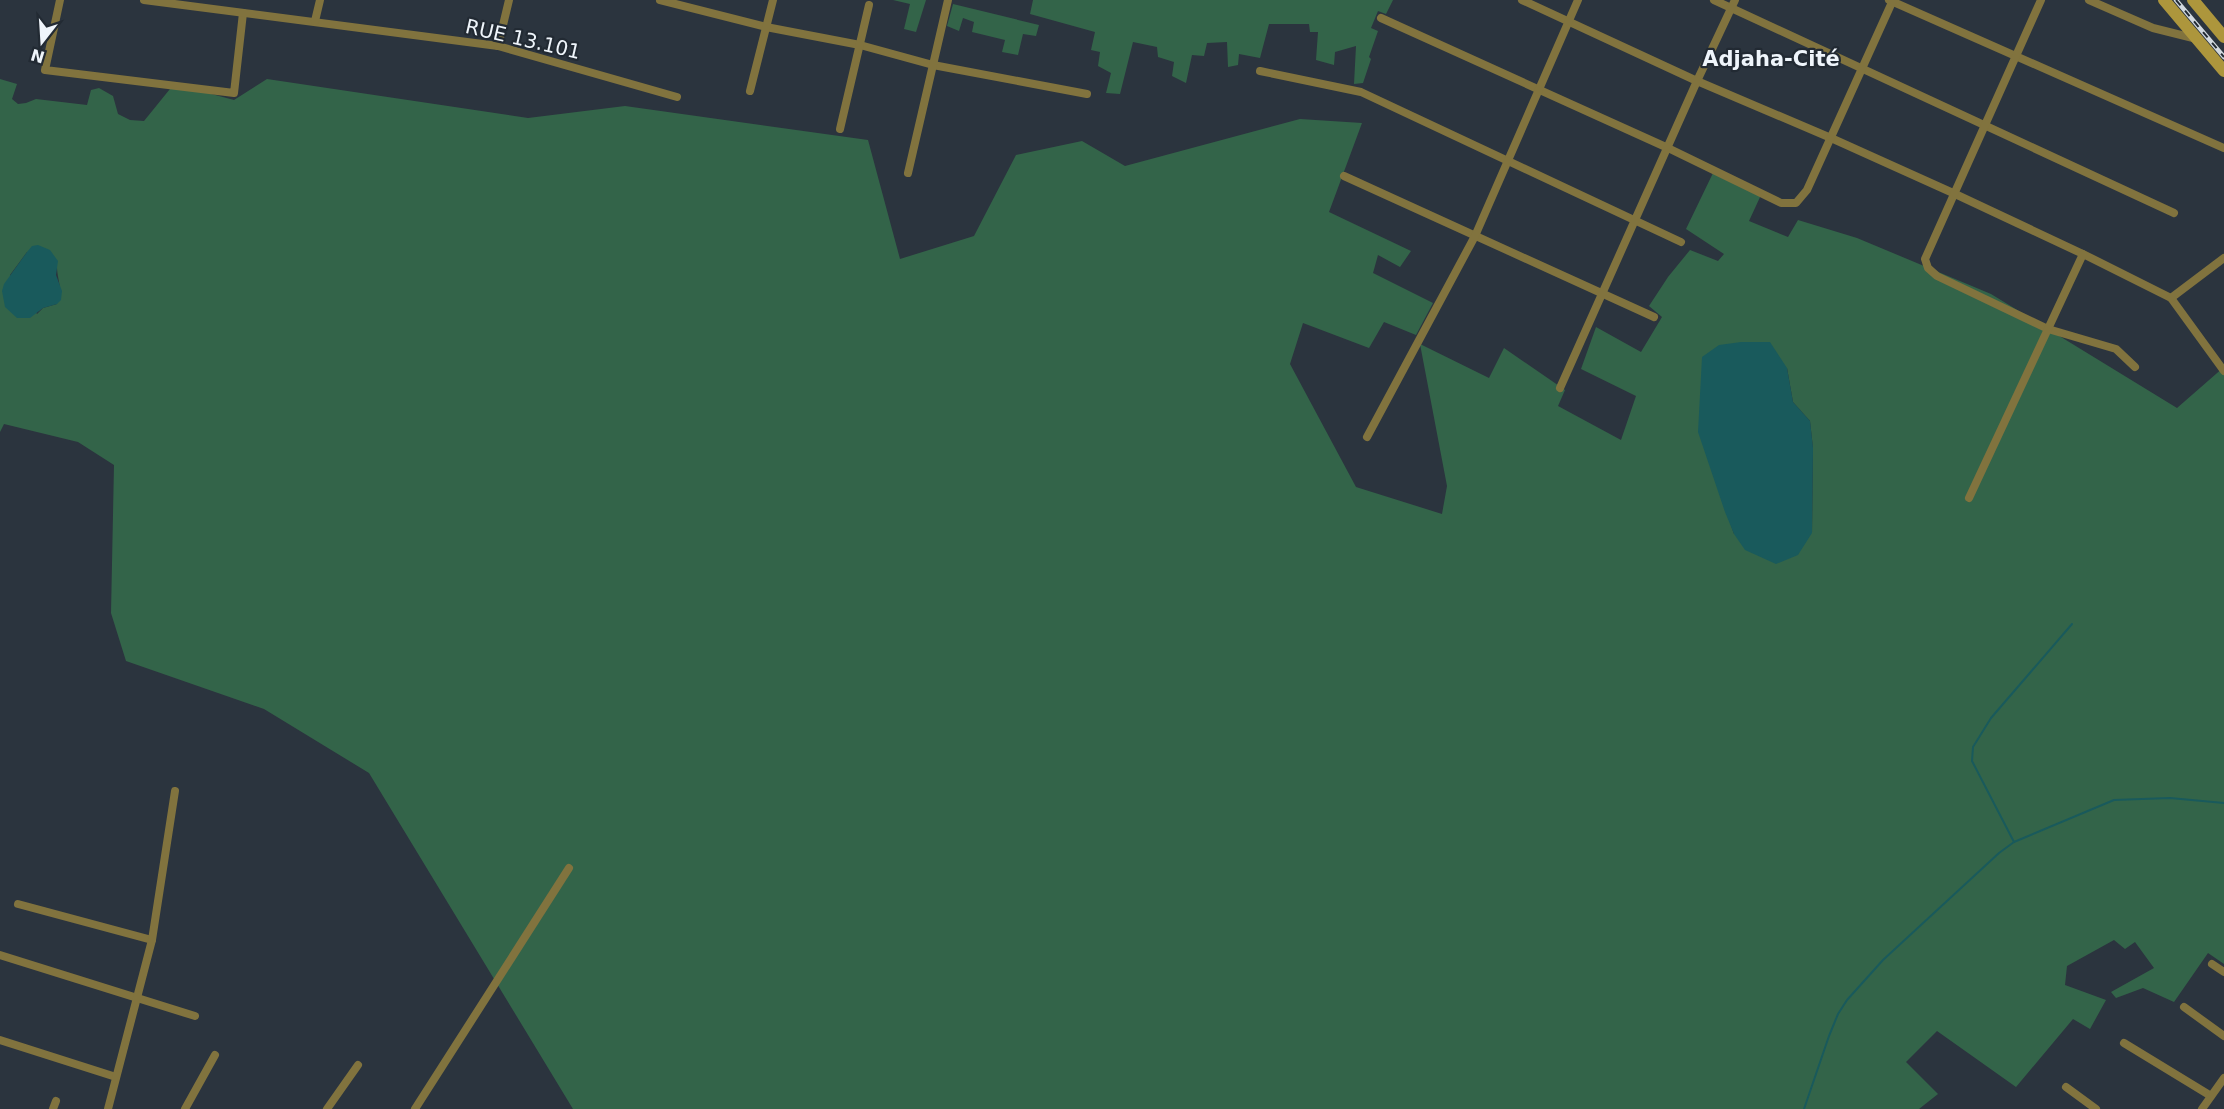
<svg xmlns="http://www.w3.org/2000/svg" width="2224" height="1109" font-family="'DejaVu Sans',sans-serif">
	<rect width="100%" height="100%" fill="#2b343e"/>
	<!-- green -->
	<g fill="#336449" fill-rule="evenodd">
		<path d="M 893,0 L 926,0 L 916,32 L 904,29 L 910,4 Z"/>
		<path d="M 1033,0 L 1393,0 L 1386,14 L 1378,11 L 1371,28 L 1378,31 L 1369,57 L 1371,59 L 1363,83 L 1354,84 L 1356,46 L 1335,52 L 1334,65 L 1316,60 L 1318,32 L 1310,32 L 1309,24 L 1269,24 L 1260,58 L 1239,54 L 1238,65 L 1228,67 L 1227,42 L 1207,43 L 1204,56 L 1192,55 L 1186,83 L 1172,76 L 1174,62 L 1158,57 L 1157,47 L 1133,42 L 1120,94 L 1106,93 L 1111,73 L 1098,66 L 1100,52 L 1091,50 L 1095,32 L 1030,14 Z"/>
		<path d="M 953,4 L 1039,25 L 1036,36 L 1023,34 L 1018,55 L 1002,52 L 1005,40 L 972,32 L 974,22 L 963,18 L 959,31 L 947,26 Z"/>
		<path d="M 0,79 L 17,84 L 12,99 L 18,104 L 26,103 L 36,99 L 87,105 L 91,90 L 99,88 L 113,96 L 118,114 L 130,120 L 144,121 L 174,84 L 234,100 L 267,79 L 528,118 L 625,106 L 868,140 L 900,259 L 974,236 L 1016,155 L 1082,141 L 1125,166 L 1300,119 L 1362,123 L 1329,212 L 1411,251 L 1400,267 L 1378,255 L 1373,273 L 1433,303 L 1416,335 L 1384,322 L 1369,348 L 1303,323 L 1290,364 L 1356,487 L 1442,514 L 1447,486 L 1420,344 L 1489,378 L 1504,348 L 1565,390 L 1558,406 L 1621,440 L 1636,396 L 1581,369 L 1596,327 L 1641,352 L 1662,317 L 1649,306 L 1668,277 L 1690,250 L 1718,261 L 1724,254 L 1686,229 L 1713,173 L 1761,195 L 1749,221 L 1788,237 L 1798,220 L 1857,238 L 1991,294 L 2177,408 L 2224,367 L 2224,964 L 2208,953 L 2174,1002 L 2143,988 L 2116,998 L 2111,992 L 2154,968 L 2135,942 L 2125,949 L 2114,940 L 2067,966 L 2065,985 L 2106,1000 L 2090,1029 L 2073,1019 L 2016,1087 L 1937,1031 L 1906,1062 L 1938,1094 L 1919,1109 L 573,1109 L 369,773 L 264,709 L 126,661 L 111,613 L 114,465 L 78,442 L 4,424 L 0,432 ZM 27,252 L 57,261 C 56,281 64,285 57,304 L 43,308 L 37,314 L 10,275 ZM 1787,368 L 1793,402 L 1810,421 L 1813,448 L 1812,533 L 1734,534 L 1711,467 Z"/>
	</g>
	<!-- water -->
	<g fill="#195a5c">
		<path d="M 38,245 L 50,250 L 58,261 L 56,275 L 62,291 L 61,300 L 57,304 L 43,308 L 30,318 L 17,318 L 5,307 L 2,291 L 4,284 L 27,252 L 32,246 Z"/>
		<path d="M 1741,342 L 1770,342 L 1787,368 L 1793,402 L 1810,421 L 1813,448 L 1812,533 L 1798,555 L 1776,564 L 1745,550 L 1734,534 L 1725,512 L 1698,432 L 1702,357 L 1719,345 Z"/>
	</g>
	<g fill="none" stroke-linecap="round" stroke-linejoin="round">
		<!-- stream -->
		<g stroke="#195a5c" stroke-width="2">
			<path d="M 2014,842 L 1972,761 L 1973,747 L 1991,718 L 2072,624"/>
			<path d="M 1804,1109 L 1829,1036 L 1838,1014 L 1847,1000 L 1883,960 L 1999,853 L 2014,842 L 2114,800 L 2170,798 L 2224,803"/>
		</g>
		<!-- street -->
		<g stroke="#81733e" stroke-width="8">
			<path d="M 60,0 L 45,70 L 234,93 L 243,13"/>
			<path d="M 144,0 L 498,46 L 677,97"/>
			<path d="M 660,0 L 766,27 L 860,45 L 933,65 L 1087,94"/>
			<path d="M 1522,0 L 1697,81 L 1831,138 L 1953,193 L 2083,254 L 2171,298 L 2224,371"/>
			<path d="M 1714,0 L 2174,213"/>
			<path d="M 1889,0 L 2224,148"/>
			<path d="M 2041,0 L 1925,259 L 1928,268 L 1937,276 L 2048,329 L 2116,349 L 2135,367"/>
			<path d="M 2089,0 L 2153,28 L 2197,39"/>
			<path d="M 1381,18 L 1668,148 L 1781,203 L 1796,203 L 1807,190 L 1893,0"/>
			<path d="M 315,21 L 320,0"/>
			<path d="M 498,46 L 509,0"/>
			<path d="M 1260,71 L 1361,92 L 1681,242"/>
			<path d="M 750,91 L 773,0"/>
			<path d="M 840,129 L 869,5"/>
			<path d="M 908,173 L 948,0"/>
			<path d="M 1344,176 L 1654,317"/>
			<path d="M 2171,298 L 2224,258"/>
			<path d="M 1560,388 L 1697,81 L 1735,0"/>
			<path d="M 1367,437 L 1475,236 L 1578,0"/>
			<path d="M 1969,498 L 2083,254"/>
			<path d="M 18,904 L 152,940"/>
			<path d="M 0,955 L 195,1016"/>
			<path d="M 2212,964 L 2224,972"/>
			<path d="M 2184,1007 L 2224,1036"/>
			<path d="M 0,1040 L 116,1077"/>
			<path d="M 2124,1043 L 2211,1096"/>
			<path d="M 2066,1087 L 2096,1109"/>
			<path d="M 53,1109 L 56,1101"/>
			<path d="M 108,1109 L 152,940 L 175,791"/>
			<path d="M 185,1109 L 215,1055"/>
			<path d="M 327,1109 L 358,1065"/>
			<path d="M 415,1109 L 569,868"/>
			<path d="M 2202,1109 L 2224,1078"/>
		</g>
		<!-- secondary -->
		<g stroke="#ad963c" stroke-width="12">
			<path d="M 2164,0 L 2224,71"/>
			<path d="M 2193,0 L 2224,37"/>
		</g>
		<!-- rail casing -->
		<g stroke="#d2d9df" stroke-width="4.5">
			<path id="rail" d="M 2176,0 L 2224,57"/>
		</g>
		<!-- rail -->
		<use href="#rail" stroke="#222a33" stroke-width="2" stroke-dasharray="7" stroke-linecap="butt"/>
	</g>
	<g text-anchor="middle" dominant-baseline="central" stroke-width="4.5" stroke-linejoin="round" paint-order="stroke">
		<!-- street labels -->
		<g font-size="20" fill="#eff5fb" stroke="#222a33">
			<text transform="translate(523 39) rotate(13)">RUE 13.101</text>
		</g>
		<!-- neighbourhood labels -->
		<g font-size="21" font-weight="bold" fill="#eff5fb" stroke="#222a33">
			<text x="1771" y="59">Adjaha-Cité</text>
		</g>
	</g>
	<!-- north arrow -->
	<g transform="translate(42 42) rotate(197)" stroke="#222a33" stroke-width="4.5" paint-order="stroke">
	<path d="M0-4.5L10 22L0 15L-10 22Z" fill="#eff5fb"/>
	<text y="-9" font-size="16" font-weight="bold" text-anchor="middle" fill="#eff5fb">N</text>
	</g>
</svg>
